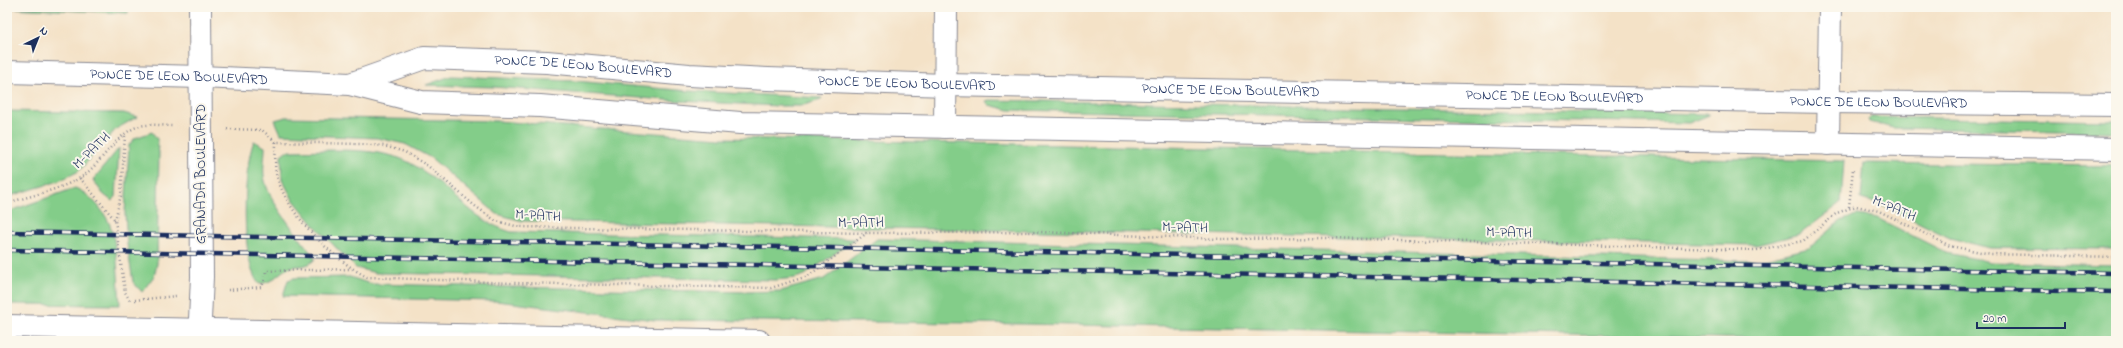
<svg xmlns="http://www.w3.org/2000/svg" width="2123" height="348" font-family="'Indie Flower',sans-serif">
	<rect width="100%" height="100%" fill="#fbf7ec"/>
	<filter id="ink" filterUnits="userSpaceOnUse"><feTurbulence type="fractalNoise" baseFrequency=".025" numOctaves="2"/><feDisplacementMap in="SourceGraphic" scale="8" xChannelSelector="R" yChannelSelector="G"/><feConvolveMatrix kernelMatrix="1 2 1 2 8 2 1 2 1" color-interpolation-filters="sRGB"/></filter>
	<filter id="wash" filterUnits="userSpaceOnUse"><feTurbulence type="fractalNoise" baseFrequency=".012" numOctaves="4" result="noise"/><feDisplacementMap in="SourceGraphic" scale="16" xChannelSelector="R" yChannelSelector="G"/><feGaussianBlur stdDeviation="0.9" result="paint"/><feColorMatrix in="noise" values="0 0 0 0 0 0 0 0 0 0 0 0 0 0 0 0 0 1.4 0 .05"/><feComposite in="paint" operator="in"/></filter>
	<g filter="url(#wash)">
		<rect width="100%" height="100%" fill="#f4e2c7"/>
		<!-- green -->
		<g fill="#83cd89" stroke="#4f7e74">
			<path d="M 7,7 L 128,7 L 128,13 L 7,8 Z"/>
			<path d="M 451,76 L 575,81 L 689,91 L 822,98 L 821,100 L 800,106 L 778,106 L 680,101 L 493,87 L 426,85 Z"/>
			<path d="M 989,100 L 1708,114 L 1709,115 L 1689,123 L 1009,110 L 989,105 L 986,101 Z"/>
			<path d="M 7,111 L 124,113 L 137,117 L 116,129 L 79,171 L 59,181 L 7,197 Z"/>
			<path d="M 286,117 L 497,121 L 721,138 L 1844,161 L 1841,203 L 1800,234 L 1756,245 L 522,221 L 497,214 L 431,158 L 405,144 L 377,138 L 281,134 L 275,120 Z"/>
			<path d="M 1871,117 L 2116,121 L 2116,132 L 1893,128 L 1870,122 L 1869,119 Z"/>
			<path d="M 152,132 L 157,139 L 159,153 L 157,264 L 154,276 L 142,292 L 133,282 L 127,244 L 125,213 L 129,145 L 135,138 Z"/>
			<path d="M 254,141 L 265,147 C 265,158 262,171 265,181 C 270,204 302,239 315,259 C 305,270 297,263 286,269 C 275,276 274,282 259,284 C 240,263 243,167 254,141 Z"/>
			<path d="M 119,148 L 116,197 L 112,201 L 103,194 L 93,180 Z"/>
			<path d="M 286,151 C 323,151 380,145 412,164 C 448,184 470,220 511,232 L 855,239 L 805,275 L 795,278 L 776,280 L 376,273 L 356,268 L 314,225 L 292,198 L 282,179 L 281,155 Z"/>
			<path d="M 1864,163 L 2116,166 L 2116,249 L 1990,248 L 1950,238 L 1883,205 L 1861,199 Z"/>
			<path d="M 75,188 C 89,193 106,212 111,228 C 118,250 118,281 120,305 L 7,304 L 7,212 Z"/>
			<path d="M 1857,215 L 1877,218 L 1947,253 L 1991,262 L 2116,265 L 2116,341 L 1869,341 L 972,323 L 655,320 L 496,301 L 283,296 L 288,280 L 294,278 L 350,277 L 371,284 L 747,292 L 781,291 L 824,279 L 877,239 L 1757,261 L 1809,248 L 1841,221 Z"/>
		</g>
	</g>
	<g filter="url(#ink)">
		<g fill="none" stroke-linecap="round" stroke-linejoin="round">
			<!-- minor casing -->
			<g stroke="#888892" stroke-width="24">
				<g id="minor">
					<path d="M 945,127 L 946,7"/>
					<path d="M 1828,144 L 1830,7"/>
				</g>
			</g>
			<!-- tertiary casing -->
			<g stroke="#888892" stroke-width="24">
				<g id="tertiary">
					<path id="s1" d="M 7,72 L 201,77 L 350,84 L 421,102 L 540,106 L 740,123 L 2116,149"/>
					<path id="s2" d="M 350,84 L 424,58 L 547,62 L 689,75 L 768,79 L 946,85 L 1828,102 L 2116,105"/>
					<path d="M 199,341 L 202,277 L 200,7"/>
				</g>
			</g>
			<!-- trunk casing -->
			<g stroke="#888892" stroke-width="24">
				<path id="trunk" d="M 7,326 L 759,341"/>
			</g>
			<!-- path -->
			<g stroke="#888892" stroke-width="2.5" stroke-dasharray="1 3" stroke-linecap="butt">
				<path d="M 227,129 L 262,130 L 276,142 L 360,144 L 384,146 L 405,152 L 428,166 L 475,206 L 496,221 L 519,227 L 868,233 L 1041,232 L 1222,239 L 1331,238 L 1757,250 L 1803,241 L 1837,213 L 1856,206 L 1879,211 L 1950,246 L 1991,254 L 2116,257"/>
				<path d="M 276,142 C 276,152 274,163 276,173 C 285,212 332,259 367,277 L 512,283 L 771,288 L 808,276 L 867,233"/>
				<path d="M 80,178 L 115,220 L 125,292 L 130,301"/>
				<path d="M 7,203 C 30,196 59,190 80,178 C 102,165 118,127 146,125 C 155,124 165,126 174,126"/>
				<path d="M 1849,207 L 1853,169"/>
				<path d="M 115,220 L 121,195 L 125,135"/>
				<path d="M 228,290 L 261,287 L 264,282 L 266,271 L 352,269"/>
				<path d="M 135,300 L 176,296"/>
			</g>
			<!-- minor -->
			<use href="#minor" stroke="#fff" stroke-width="22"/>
			<!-- tertiary -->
			<use href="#tertiary" stroke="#fff" stroke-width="22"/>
			<!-- trunk -->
			<use href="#trunk" stroke="#fff" stroke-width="22"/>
			<!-- rail casing -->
			<g stroke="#1b2f5e" stroke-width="4.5">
				<g id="rail">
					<path d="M 7,232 L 2116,273"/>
					<path d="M 7,250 L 2116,292"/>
				</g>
			</g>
			<!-- rail -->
			<use href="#rail" stroke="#fbf7ec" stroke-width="3" stroke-dasharray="9" stroke-linecap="butt"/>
		</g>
	</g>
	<g text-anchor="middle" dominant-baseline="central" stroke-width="4" stroke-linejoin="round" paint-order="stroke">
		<!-- street labels -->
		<g font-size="14" fill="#1b2f5e" stroke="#fbf7ec">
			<text stroke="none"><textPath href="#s2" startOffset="238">PONCE DE LEON BOULEVARD</textPath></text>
			<text stroke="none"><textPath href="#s1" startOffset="172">PONCE DE LEON BOULEVARD</textPath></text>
			<text stroke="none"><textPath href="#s2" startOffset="562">PONCE DE LEON BOULEVARD</textPath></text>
			<text stroke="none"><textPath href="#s2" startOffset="886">PONCE DE LEON BOULEVARD</textPath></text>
			<text stroke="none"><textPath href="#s2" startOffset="1210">PONCE DE LEON BOULEVARD</textPath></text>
			<text stroke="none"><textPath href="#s2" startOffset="1534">PONCE DE LEON BOULEVARD</textPath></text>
			<text transform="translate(92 151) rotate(-44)">M-PATH</text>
			<text transform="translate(201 174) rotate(-90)">GRANADA BOULEVARD</text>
			<text transform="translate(1894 209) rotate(23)">M-PATH</text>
			<text transform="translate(538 216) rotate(4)">M-PATH</text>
			<text x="861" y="223">M-PATH</text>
			<text transform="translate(1185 228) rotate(2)">M-PATH</text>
			<text transform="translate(1509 233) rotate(2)">M-PATH</text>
		</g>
	</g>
	<!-- margin -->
	<rect width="2123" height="348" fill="none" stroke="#fbf7ec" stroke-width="24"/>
	<!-- north arrow -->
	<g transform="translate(38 38) rotate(43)" stroke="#fbf7ec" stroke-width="3" paint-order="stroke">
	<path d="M0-3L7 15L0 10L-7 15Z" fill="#1b2f5e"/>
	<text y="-6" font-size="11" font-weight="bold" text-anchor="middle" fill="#1b2f5e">N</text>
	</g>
	<!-- scale -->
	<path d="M1977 322v6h88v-6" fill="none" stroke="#1b2f5e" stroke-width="2"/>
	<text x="1983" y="322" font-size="12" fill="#1b2f5e" stroke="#fbf7ec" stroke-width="3" paint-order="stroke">20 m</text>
</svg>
